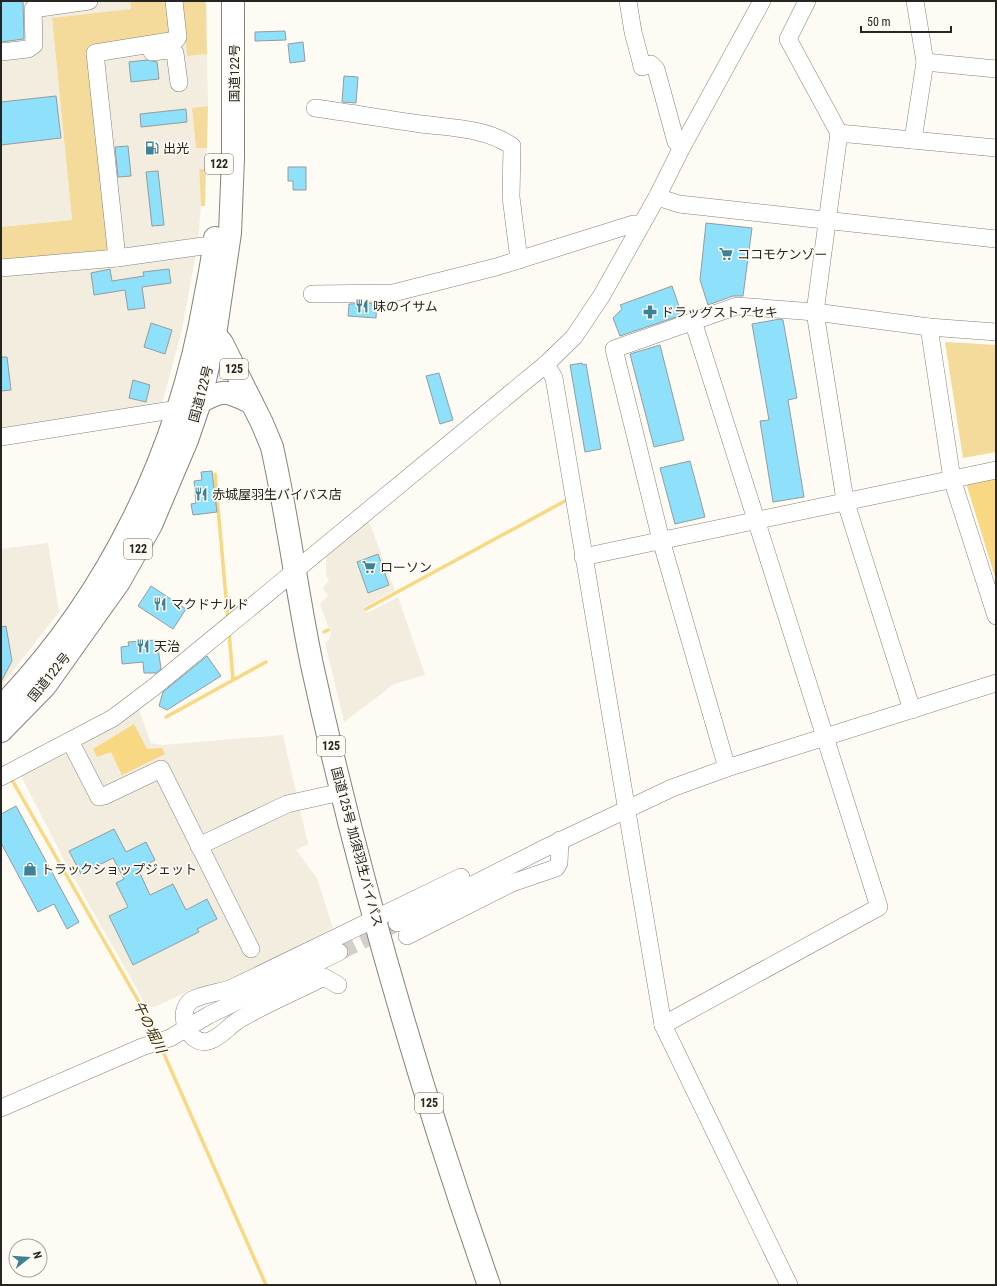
<svg xmlns="http://www.w3.org/2000/svg" width="997" height="1286" font-family="'Roboto Condensed','Noto Sans JP',sans-serif">
	<rect width="100%" height="100%" fill="#fdfbf3"/>
	<!-- built -->
	<g fill="#f3eddf">
		<path d="M 1,1 L 130,1 L 131,9 L 52,19 L 72,220 L 1,227 Z"/>
		<path d="M 186,43 L 187,56 L 207,54 L 208,106 L 192,108 L 196,148 L 207,148 L 206,169 L 199,170 L 201,206 L 198,242 L 119,253 L 99,54 Z"/>
		<path d="M 196,253 L 182,330 L 162,404 L 1,430 L 1,275 Z"/>
		<path d="M 368,519 L 395,590 L 364,607 L 367,613 L 398,597 L 425,675 L 394,684 L 344,722 L 325,642 L 328,641 L 331,634 L 320,604 L 328,596 L 323,588 L 329,581 L 326,575 L 326,557 Z"/>
		<path d="M 48,543 L 59,612 L 1,686 L 1,549 Z"/>
		<path d="M 139,710 L 151,743 L 162,745 L 283,735 L 308,844 L 296,850 L 317,878 L 333,928 L 219,987 L 195,988 L 155,1007 L 147,1007 L 65,862 L 21,776 L 74,749 Z"/>
	</g>
	<!-- green -->
	<g fill="#f4db9b">
		<path d="M 130,1 L 168,1 L 172,36 L 90,48 L 112,252 L 1,263 L 1,227 L 72,220 L 52,18 L 131,9 Z"/>
		<path d="M 177,1 L 206,1 L 207,54 L 187,56 L 186,43 L 181,44 Z"/>
		<path d="M 208,106 L 207,148 L 196,148 L 192,108 Z"/>
		<path d="M 199,169 L 206,169 L 205,206 L 201,206 Z"/>
		<path d="M 945,342 L 996,345 L 996,452 L 963,458 Z"/>
	</g>
	<!-- water -->
	<g fill="#f8d883">
		<path d="M 996,477 L 996,580 L 966,483 Z"/>
		<path d="M 134,724 L 147,749 L 162,748 L 165,754 L 122,775 L 111,752 L 97,757 L 93,749 Z"/>
	</g>
	<g fill="none" stroke-linecap="round" stroke-linejoin="round">
		<!-- stream -->
		<g stroke="#f8d883" stroke-width="3.5">
			<path d="M 215,474 L 228,620"/>
			<path d="M 366,609 L 565,501"/>
			<path d="M 229,632 L 233,680"/>
			<path d="M 324,632 L 328,630"/>
			<path d="M 166,717 L 266,662"/>
			<path d="M 12,780 L 147,1016 L 156,1038"/>
			<path d="M 160,1045 L 266,1285"/>
		</g>
	</g>
	<!-- building -->
	<g fill="#8ee0fb" stroke="#949c9e">
		<path d="M 1,1 L 23,1 L 24,39 L 1,42 Z"/>
		<path d="M 285,31 L 286,40 L 255,41 L 255,32 Z"/>
		<path d="M 303,42 L 305,61 L 290,63 L 288,44 Z"/>
		<path d="M 147,60 L 157,62 L 159,79 L 131,82 L 129,62 Z"/>
		<path d="M 344,76 L 358,77 L 356,103 L 342,102 Z"/>
		<path d="M 56,96 L 61,138 L 1,145 L 1,102 Z"/>
		<path d="M 186,109 L 187,122 L 141,127 L 140,114 Z"/>
		<path d="M 128,146 L 131,176 L 118,177 L 115,147 Z"/>
		<path d="M 288,167 L 306,167 L 306,190 L 293,190 L 293,181 L 288,181 Z"/>
		<path d="M 158,171 L 164,225 L 152,226 L 146,172 Z"/>
		<path d="M 706,223 L 752,228 L 743,296 L 733,296 L 708,305 L 700,280 Z"/>
		<path d="M 110,269 L 112,281 L 144,276 L 143,272 L 169,269 L 171,283 L 142,287 L 145,308 L 128,310 L 125,290 L 94,295 L 91,273 Z"/>
		<path d="M 672,286 L 682,315 L 620,336 L 613,318 L 622,309 L 620,305 Z"/>
		<path d="M 377,303 L 376,318 L 348,316 L 349,304 Z"/>
		<path d="M 780,319 L 783,320 L 797,398 L 788,400 L 804,497 L 773,502 L 760,421 L 769,420 L 752,324 Z"/>
		<path d="M 151,323 L 172,330 L 165,354 L 144,347 Z"/>
		<path d="M 660,345 L 684,440 L 654,447 L 630,354 Z"/>
		<path d="M 1,357 L 7,357 L 11,390 L 1,391 Z"/>
		<path d="M 582,363 L 583,365 L 586,364 L 601,449 L 585,452 L 570,365 Z"/>
		<path d="M 439,373 L 453,420 L 440,424 L 426,376 Z"/>
		<path d="M 133,380 L 150,385 L 146,402 L 129,398 Z"/>
		<path d="M 690,461 L 705,517 L 675,524 L 660,468 Z"/>
		<path d="M 212,471 L 217,512 L 193,515 L 191,504 L 196,503 L 194,481 L 202,480 L 201,472 Z"/>
		<path d="M 378,554 L 389,585 L 368,593 L 357,562 Z"/>
		<path d="M 151,586 L 186,609 L 173,629 L 138,606 Z"/>
		<path d="M 6,626 L 12,661 L 1,682 L 1,627 Z"/>
		<path d="M 157,640 L 161,669 L 156,673 L 144,673 L 143,662 L 122,664 L 121,647 L 129,646 L 128,642 Z"/>
		<path d="M 207,656 L 221,676 L 167,710 L 159,706 L 163,692 Z"/>
		<path d="M 16,806 L 79,922 L 67,929 L 54,904 L 38,912 L 1,843 L 1,814 Z"/>
		<path d="M 114,829 L 126,852 L 146,842 L 155,860 L 138,869 L 150,895 L 173,884 L 186,910 L 207,899 L 217,919 L 197,929 L 199,932 L 133,965 L 109,916 L 128,907 L 116,883 L 124,879 L 113,858 L 81,874 L 69,851 Z"/>
	</g>
	<g fill="none" stroke-linecap="round" stroke-linejoin="round">
		<!-- minor-tunnel -->
		<path stroke="#d2d0c9" stroke-width="17" stroke-dasharray="17 8" stroke-linecap="butt" d="M 339,952 L 397,923"/>
		<!-- minor casing -->
		<g stroke="#84827b" stroke-width="18">
			<g id="minor">
				<path d="M 628,1 L 633,32 L 641,62 L 642,67 L 651,64 L 656,69 L 676,142 L 682,147"/>
				<path d="M 807,1 L 788,39 L 839,133"/>
				<path d="M 1,52 L 28,49 L 34,45 L 33,9 L 89,1"/>
				<path d="M 152,52 L 169,50 L 175,53 L 179,83"/>
				<path d="M 925,62 L 996,69"/>
				<path d="M 315,108 C 351,113 386,119 421,124 C 453,128 485,128 512,146 L 511,197 L 519,260"/>
				<path d="M 913,140 L 925,62 L 915,1"/>
				<path d="M 657,197 L 679,204 L 996,239"/>
				<path d="M 117,258 L 95,53 L 176,40 L 178,37 L 174,1"/>
				<path d="M 1,268 L 117,258 L 203,246 L 214,248"/>
				<path d="M 312,294 L 393,293 L 496,267 L 633,224 L 642,224"/>
				<path d="M 929,327 L 952,479 L 996,616"/>
				<path d="M 546,364 L 554,378 L 663,1025 L 789,1285"/>
				<path d="M 1,437 L 178,409"/>
				<path d="M 583,557 L 996,470"/>
				<path d="M 912,710 L 845,500 L 815,312 L 839,133 L 996,148"/>
				<path d="M 70,741 L 99,797 L 104,796 L 161,769 L 251,949"/>
				<path d="M 727,768 L 661,540 L 614,349 L 737,306 L 815,312 L 929,327 L 996,332"/>
				<path d="M 1,777 L 113,718 L 154,687 L 546,364 L 574,337 L 602,295 L 657,197 L 682,147 L 762,1"/>
				<path d="M 199,846 L 287,804 L 341,792"/>
				<path d="M 397,923 L 543,849 L 672,788 L 727,768 L 996,683"/>
				<path d="M 407,936 L 512,883 L 556,868 L 559,863 L 560,840"/>
				<path d="M 338,985 L 324,977 C 297,991 268,1003 242,1018 C 230,1024 222,1037 209,1041 C 188,1047 175,1011 192,1000 C 200,995 220,992 230,989 L 461,877"/>
				<path d="M 663,1025 L 879,907 L 693,321"/>
				<path d="M 1,1108 L 142,1047 L 170,1038 L 209,1015 L 339,952"/>
			</g>
		</g>
		<!-- highway casing -->
		<g stroke="#84827b" stroke-width="24">
			<g id="highway">
				<path d="M 200,326 L 211,330 L 222,343 L 262,423 L 272,447 C 288,519 297,593 312,665 C 358,875 418,1083 489,1285"/>
				<path d="M 200,402 C 225,388 227,391 252,403"/>
				<path d="M 1,707 C 109,596 179,450 205,298 C 209,278 213,258 215,238"/>
				<path d="M 1,731 L 45,686 L 119,582 L 151,525 L 187,440 L 200,402 L 215,335 L 230,233 L 233,158 L 233,1"/>
			</g>
		</g>
		<!-- minor -->
		<use href="#minor" stroke="#fff" stroke-width="17"/>
		<!-- highway -->
		<use href="#highway" stroke="#fff" stroke-width="22"/>
	</g>
	<!-- icons -->
	<defs>
		<g id="fuel-bare" transform="scale(1.08)"><path d="M-5.5-6h7V0h2V4h1.3V-2.5L3-4.5l.8-.8L6-3V5H2.5V1h-1V6h-7ZM-4.2-4.7v3.2H.2V-4.7Z" fill="#418195" stroke="#fdfbf3" stroke-width="2.5" paint-order="stroke"/></g>
		<g id="supermarket-bare" transform="scale(1.08)"><path d="M-6-5.5h2.5l.6 2H6L4.5 2H-2.5L-4.4-4H-6ZM-1.5 3.2a1.3 1.3 0 1 0 .1 0ZM3 3.2a1.3 1.3 0 1 0 .1 0Z" fill="#418195" stroke="#fdfbf3" stroke-width="2.5" paint-order="stroke"/></g>
		<g id="restaurant-bare" transform="scale(1.08)"><path d="M-5-6h1v4h1v-4h1v4h1v-4h1v5L-1.5 .5V6h-2V.5L-5-1ZM5-6V6H3V1.5H1.5Q1.5-4 5-6Z" fill="#418195" stroke="#fdfbf3" stroke-width="2.5" paint-order="stroke"/></g>
		<g id="pharmacy-bare" transform="scale(1.08)"><path d="M-2-6h4v4h4v4h-4v4h-4v-4h-4v-4h4Z" fill="#418195" stroke="#fdfbf3" stroke-width="2.5" paint-order="stroke"/></g>
		<g id="shop-bare" transform="scale(1.08)"><path d="M-5-2.5h2.3a2.7 3.5 0 0 1 5.4 0H5L5.5 6h-11ZM-1.5-2.5h3a1.5 2.3 0 0 0-3 0Z" fill="#418195" stroke="#fdfbf3" stroke-width="2.5" paint-order="stroke"/></g>
	</defs>
	<g fill-rule="evenodd">
		<use href="#fuel-bare" x="152" y="148"/>
		<use href="#supermarket-bare" x="726" y="254"/>
		<use href="#restaurant-bare" x="362" y="306"/>
		<use href="#pharmacy-bare" x="650" y="312"/>
		<use href="#restaurant-bare" x="201" y="494"/>
		<use href="#supermarket-bare" x="369" y="567"/>
		<use href="#restaurant-bare" x="160" y="604"/>
		<use href="#restaurant-bare" x="143" y="646"/>
		<use href="#shop-bare" x="30" y="869"/>
	</g>
	<g text-anchor="middle" dominant-baseline="central" stroke-width="3.5" stroke-linejoin="round" paint-order="stroke">
		<!-- shield labels -->
		<g fill="#fdfbf3" stroke="#666561" stroke-width="1">
			<rect x="205" y="154" width="28" height="20" rx="3"/>
			<rect x="220" y="359" width="28" height="20" rx="3"/>
			<rect x="124" y="539" width="28" height="20" rx="3"/>
			<rect x="317" y="736" width="28" height="20" rx="3"/>
			<rect x="415" y="1093" width="28" height="20" rx="3"/>
		</g>
		<g font-size="12" font-weight="bold" fill="#262522">
			<text x="219" y="164">122</text>
			<text x="234" y="369">125</text>
			<text x="138" y="549">122</text>
			<text x="331" y="746">125</text>
			<text x="429" y="1103">125</text>
		</g>
		<!-- street labels -->
		<g font-size="13" fill="#262522" stroke="#fdfbf3">
			<text transform="translate(234 73) rotate(-90)">国道122号</text>
			<text transform="translate(201 394) rotate(-75)">国道122号</text>
			<text transform="translate(49 677) rotate(-51)">国道122号</text>
			<text transform="translate(357 847) rotate(75)">国道125号 加須羽生バイパス</text>
		</g>
		<!-- poi labels -->
		<g font-size="13" fill="#262522" stroke="#fdfbf3" text-anchor="start">
			<text x="163" y="148">出光</text>
			<text x="737" y="254">ココモケンゾー</text>
			<text x="373" y="306">味のイサム</text>
			<text x="661" y="312">ドラッグストアセキ</text>
			<text x="212" y="494">赤城屋羽生バイパス店</text>
			<text x="380" y="567">ローソン</text>
			<text x="171" y="604">マクドナルド</text>
			<text x="154" y="646">天治</text>
			<text x="41" y="869">トラックショップジェット</text>
		</g>
		<!-- water labels -->
		<g font-size="14" font-style="italic" fill="#362902" stroke="#fdfbf3">
			<text transform="translate(150 1027) rotate(64)">午の堀川</text>
		</g>
	</g>
	<!-- border -->
	<rect width="997" height="1286" fill="none" stroke="#262522" stroke-width="4"/>
	<!-- north arrow -->
	<g transform="translate(28 1258) rotate(73)"><circle r="19" fill="#fdfbf3" stroke="#a7a59f"/>
	<path d="M0-3L7 15L0 10L-7 15Z" fill="#418195"/>
	<text y="-6" font-size="11" font-weight="bold" text-anchor="middle" fill="#262522">N</text>
	</g>
	<!-- scale -->
	<path d="M861 26v6h90v-6" fill="none" stroke="#262522" stroke-width="2"/>
	<text x="867" y="26" font-size="12" fill="#262522" stroke="#fdfbf3" stroke-width="3" paint-order="stroke">50 m</text>
</svg>
